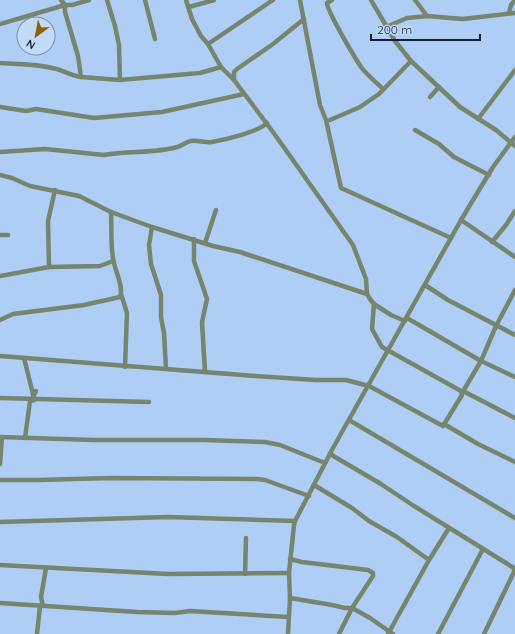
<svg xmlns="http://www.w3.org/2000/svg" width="515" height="634" font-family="Quicksand,sans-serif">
	<rect width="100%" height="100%" fill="#aecef6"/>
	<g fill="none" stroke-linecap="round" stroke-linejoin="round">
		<!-- minor -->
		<g stroke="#77856f" stroke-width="4.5">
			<path d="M 61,0 L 65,5 L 72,5 L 89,0"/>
			<path d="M 107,0 L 115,26 L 119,45 L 120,80"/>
			<path d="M 145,0 L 155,39"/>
			<path d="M 186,0 L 192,19 L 201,36 L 208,44 L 221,67 L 234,80 L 273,132 L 353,245 L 366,279 L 367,294 L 370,299 L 374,304 L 391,315 L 405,321"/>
			<path d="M 300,0 L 320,105 L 326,120 L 341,188 L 451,238"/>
			<path d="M 332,0 L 327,3 C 327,11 355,58 361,67 C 367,75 376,82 383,89"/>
			<path d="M 371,0 L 395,41 L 411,61 L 460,107 L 496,130 L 515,146"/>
			<path d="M 415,0 L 427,16"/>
			<path d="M 189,7 L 214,0"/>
			<path d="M 509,13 L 511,5 L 515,0"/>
			<path d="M 0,24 L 65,5 L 65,12 L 78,56 L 81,77 L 120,80 L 200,73 L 221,67"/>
			<path d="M 386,27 L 407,18 L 427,16 L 463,19 L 515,13"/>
			<path d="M 208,44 L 273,0"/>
			<path d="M 0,63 C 19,64 41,64 60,70 C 67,73 73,76 81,77"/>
			<path d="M 234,80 L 234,72 L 237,69 L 273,44 L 304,19"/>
			<path d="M 430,97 L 439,87"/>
			<path d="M 0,107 L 26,111 L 36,109 L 94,118 L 162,112 L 244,94"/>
			<path d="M 478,119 L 515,70"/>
			<path d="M 330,120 L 360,107 L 379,94 L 411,61"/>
			<path d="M 415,130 L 439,144 L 454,157 L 489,175"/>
			<path d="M 0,152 L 45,149 L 104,155 C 128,150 154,154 177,147 C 182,146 185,142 191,141 C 198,140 205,143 212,142 C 224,140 258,132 267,123"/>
			<path d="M 0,175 L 12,178 L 30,186 L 79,196 L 111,212 L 152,227 L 213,246 L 240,252 L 367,294"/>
			<path d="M 461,220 L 515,257"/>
			<path d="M 152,227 L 149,245 L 151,264 L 161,295 L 161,317 L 164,333 L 166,369"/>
			<path d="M 0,235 L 8,235"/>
			<path d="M 194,239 L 194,261 L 207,299 L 202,322 L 205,372"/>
			<path d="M 492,242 L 506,225 L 515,211"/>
			<path d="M 205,243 L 216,210"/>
			<path d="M 49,267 L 48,221 L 55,190"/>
			<path d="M 0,276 L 49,267 L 100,266 L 113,261"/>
			<path d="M 425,285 L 448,300 L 515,335"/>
			<path d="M 121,294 L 127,313 L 125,367"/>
			<path d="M 407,318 L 481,361 L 515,377"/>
			<path d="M 0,320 L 13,314 L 84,305 L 120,297 C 124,288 116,273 114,263 C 110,248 112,228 111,212"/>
			<path d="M 0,356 L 255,376 L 316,380 L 346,380 L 369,386 L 443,426 L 462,395 L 461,391 L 382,347 L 372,329 L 374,304"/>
			<path d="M 24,358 L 34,398"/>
			<path d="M 463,391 L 515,418"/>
			<path d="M 462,393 L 481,361 L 496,326 L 515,290"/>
			<path d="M 0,398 L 149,402"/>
			<path d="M 349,420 L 515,518"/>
			<path d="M 444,424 L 478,444 L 515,462"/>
			<path d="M 0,437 L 94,440 L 204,440 L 265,442 L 280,445 L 325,463"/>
			<path d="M 25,438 L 30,401 L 34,400 L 33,397 L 36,391"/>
			<path d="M 330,454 L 381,484 L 414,506 L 514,568 L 514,572 L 484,634"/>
			<path d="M 0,464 L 2,437"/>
			<path d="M 0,480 L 39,480 L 111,478 L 257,479 L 265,480 L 309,496"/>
			<path d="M 314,485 L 352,508 L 369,521 L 397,537 L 429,560"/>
			<path d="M 0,522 L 168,517 L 295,521"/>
			<path d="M 290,559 L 302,562 L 368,570 L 373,573 L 373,576 L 352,608 L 339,634"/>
			<path d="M 0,565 L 168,574 L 289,573"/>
			<path d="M 245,574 L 246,538"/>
			<path d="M 290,598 L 332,605 L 345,608 L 352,608 L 370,618 L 393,634"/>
			<path d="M 0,603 L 137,612 L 175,613 L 190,611 L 288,617"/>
			<path d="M 43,606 L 41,597 L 46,568"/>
			<path d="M 37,634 L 40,606"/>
			<path d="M 288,634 L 290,598 L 289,573 L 294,525 L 295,521 L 333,448 L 461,220 L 493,167 L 515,137"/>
			<path d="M 388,634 L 429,560 L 449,528"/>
			<path d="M 438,634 L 483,549"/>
		</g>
	</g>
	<!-- north arrow -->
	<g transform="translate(36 36) rotate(212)"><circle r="19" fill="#c2dbf9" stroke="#7b90a9"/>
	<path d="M0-3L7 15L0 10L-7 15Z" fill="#8f5f0a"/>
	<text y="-6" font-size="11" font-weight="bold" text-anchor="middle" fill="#101f31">N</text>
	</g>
	<!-- scale -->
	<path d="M371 34v6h109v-6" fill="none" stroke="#101f31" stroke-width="2"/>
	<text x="377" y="34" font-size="12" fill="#101f31" stroke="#c2dbf9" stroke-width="3" paint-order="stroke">200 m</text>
</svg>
